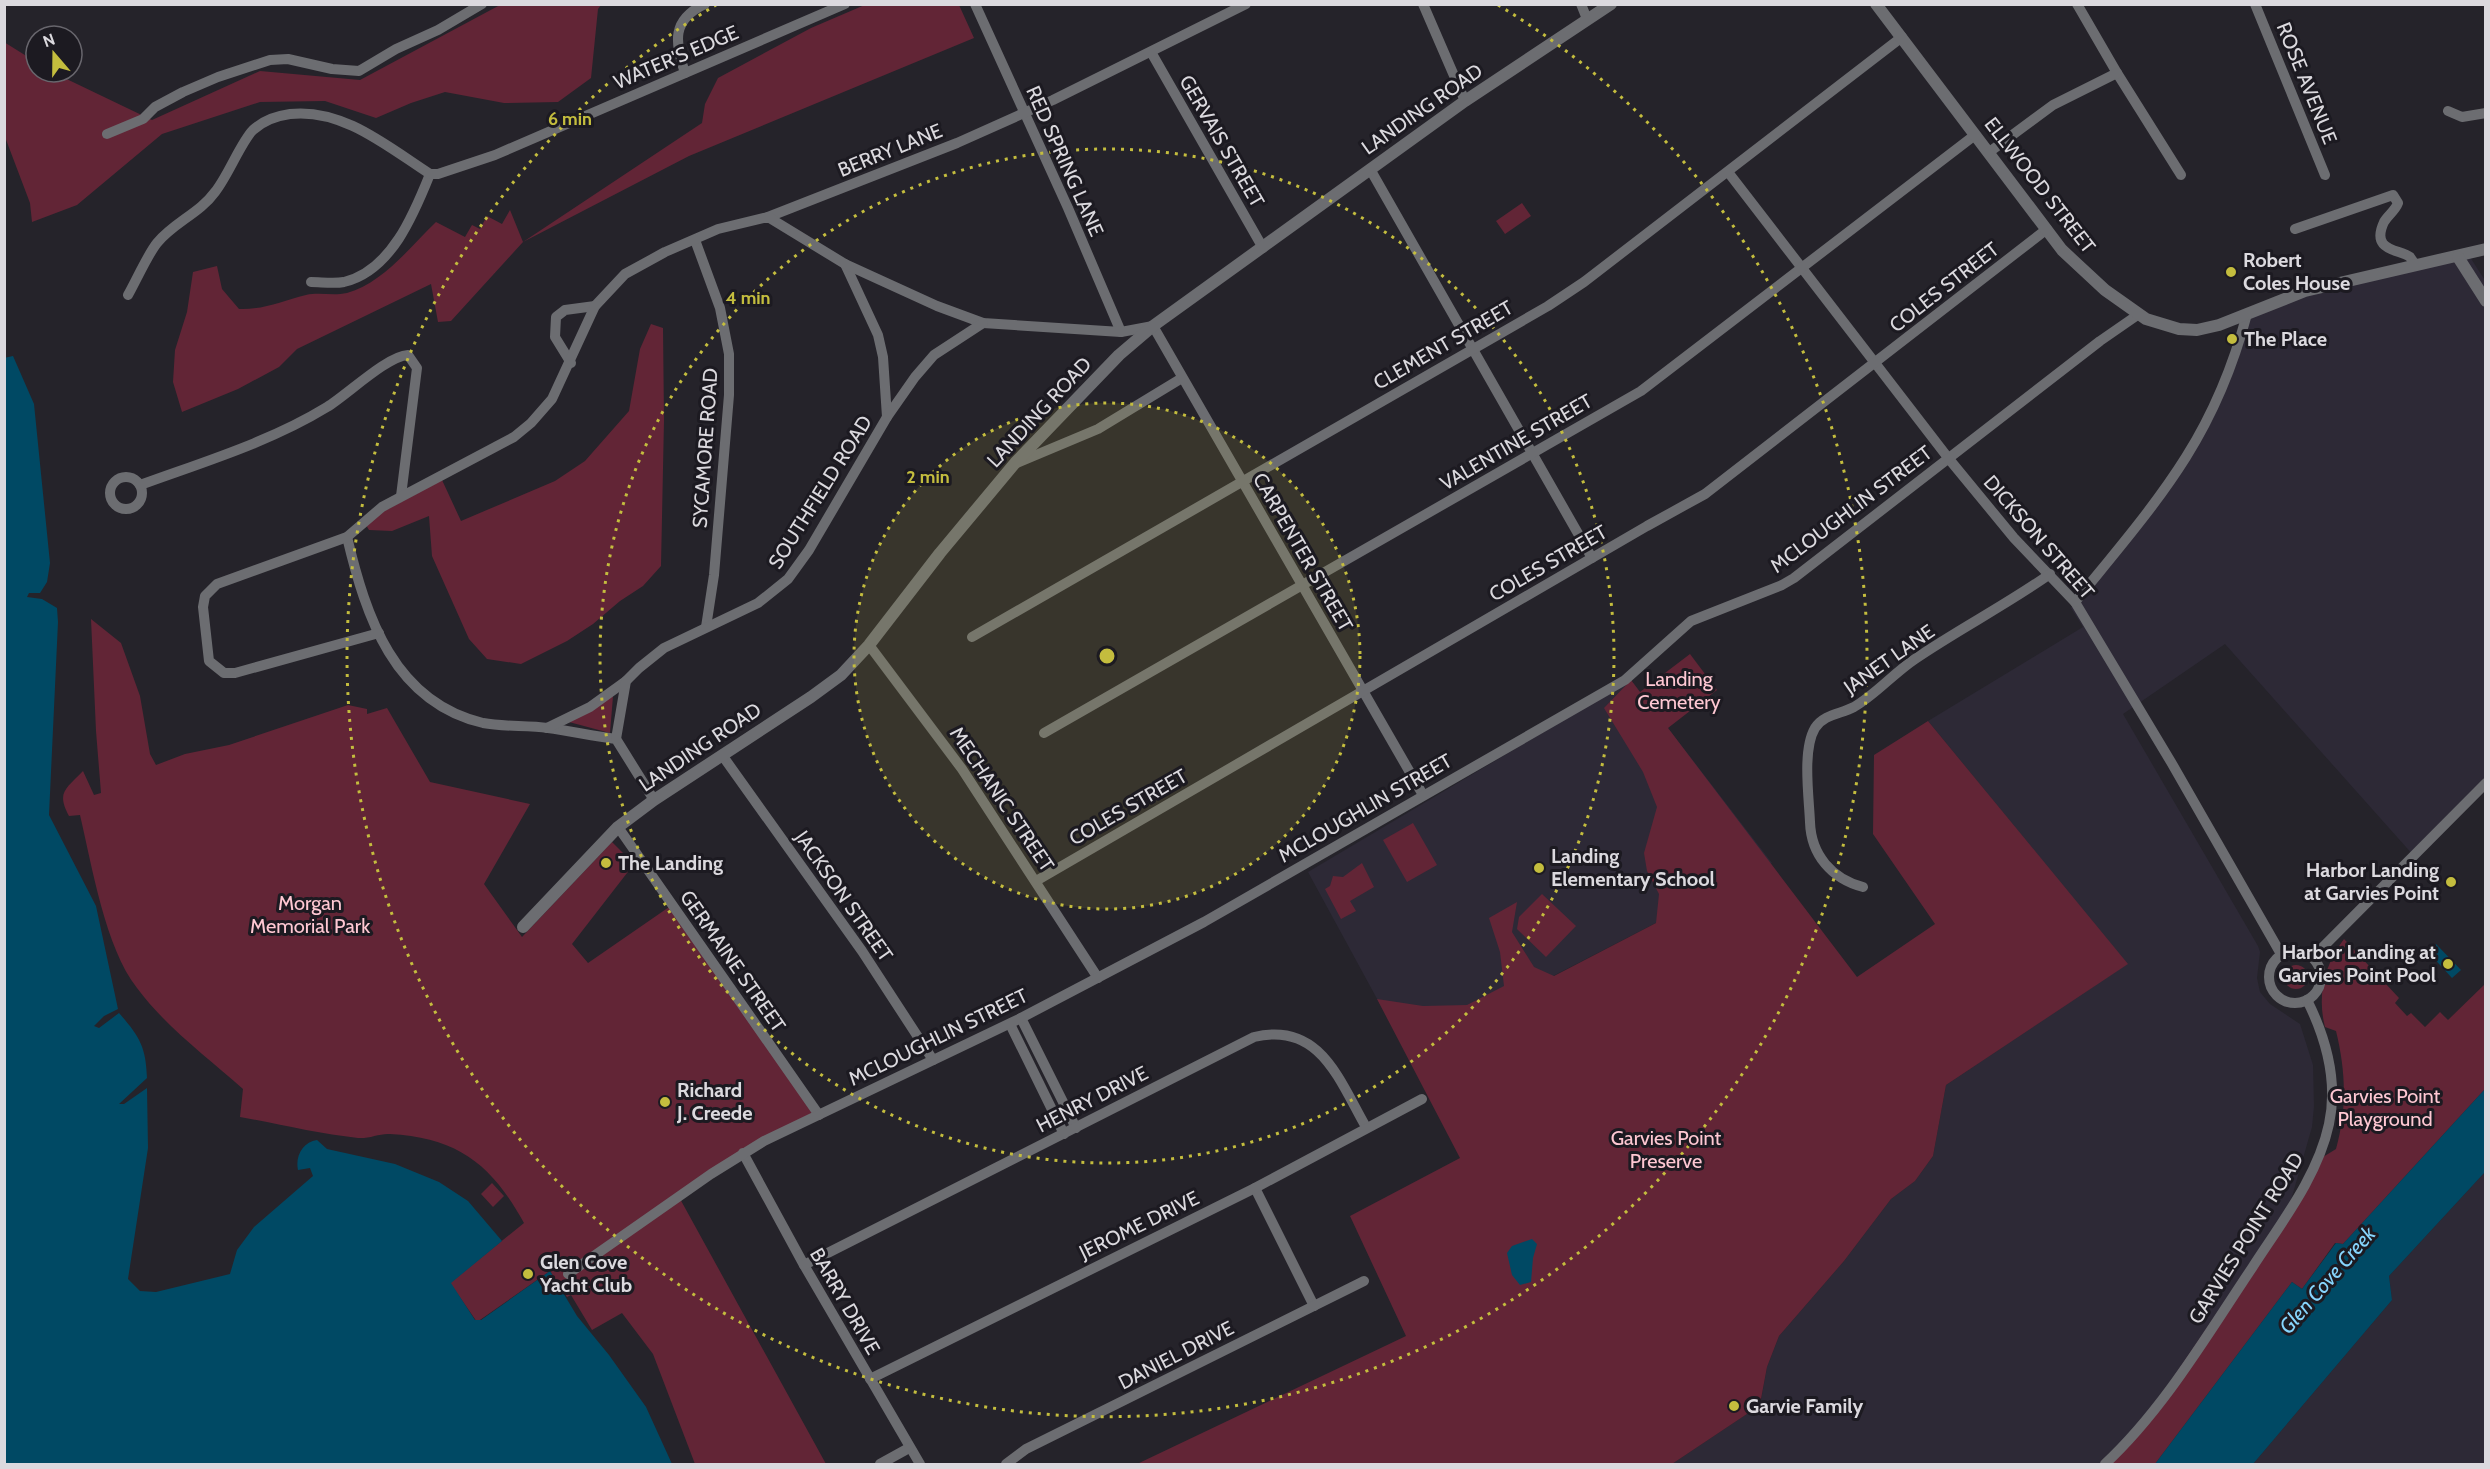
<svg xmlns="http://www.w3.org/2000/svg" width="2490" height="1469" font-family="Cabin,sans-serif">
	<rect width="100%" height="100%" fill="#25232a"/>
	<!-- built -->
	<g fill="#2d2936">
		<path d="M 2470,257 L 2486,282 L 2485,783 L 2414,856 L 2225,644 L 2123,714 L 2258,946 L 2260,952 L 2257,978 L 2260,992 L 2270,1004 L 2300,1024 L 2313,1065 L 2314,1106 L 2312,1127 L 2285,1221 L 2141,1425 L 2102,1464 L 1672,1464 L 1750,1412 L 1761,1400 L 1767,1367 L 1779,1336 L 1844,1261 L 1891,1199 L 1915,1181 L 1933,1156 L 1946,1085 L 2127,964 L 1928,721 L 2083,627 L 2071,608 L 2188,459 L 2251,316 L 2306,294 Z"/>
		<path d="M 1631,680 L 1772,863 L 1406,1052 L 1308,872 Z"/>
		<path d="M 2485,1172 L 2485,1464 L 2253,1464 L 2392,1300 L 2389,1276 Z"/>
	</g>
	<!-- green -->
	<g fill="#622536">
		<path d="M 867,4 L 959,5 L 974,38 L 689,156 L 523,242 L 451,321 L 438,322 L 431,284 L 297,349 L 279,367 L 238,389 L 182,412 L 173,382 L 175,350 L 187,312 L 193,272 L 217,266 L 222,289 L 239,309 C 263,310 282,301 306,295 C 319,292 333,296 347,293 C 383,283 410,247 436,222 L 465,237 L 472,225 L 480,229 L 487,216 L 502,224 L 510,210 L 523,242 L 702,123 L 705,104 L 718,78 L 811,28 Z"/>
		<path d="M 500,5 L 601,5 L 598,9 L 591,78 L 558,102 L 504,103 L 445,92 L 411,103 L 376,118 L 325,101 L 260,102 L 162,134 L 77,205 L 32,222 L 30,203 L 5,137 L 4,42 L 36,62 L 36,72 L 52,72 L 152,120 L 260,71 L 360,80 Z"/>
		<path d="M 1522,203 L 1531,216 L 1505,234 L 1496,221 Z"/>
		<path d="M 651,324 L 663,328 L 664,420 L 661,566 L 643,586 L 620,601 L 593,624 L 567,641 L 521,664 L 487,659 L 469,639 L 432,556 L 429,516 L 392,531 L 369,530 L 366,525 L 375,516 L 442,480 L 461,521 L 555,481 L 585,461 L 629,411 L 640,349 Z"/>
		<path d="M 91,619 L 121,643 L 140,696 L 150,754 L 156,765 L 185,754 L 229,745 L 348,705 L 367,709 L 367,714 L 387,708 L 430,782 L 530,804 L 484,884 L 522,937 L 612,842 L 634,864 L 572,944 L 588,963 L 672,905 L 817,1115 L 679,1197 L 826,1464 L 695,1464 L 653,1354 L 622,1313 L 592,1330 L 571,1295 L 567,1297 L 550,1271 L 477,1322 L 450,1283 L 524,1223 C 492,1165 459,1138 390,1134 C 380,1133 369,1139 358,1138 C 319,1134 279,1124 240,1117 L 243,1089 C 207,1057 166,1027 137,988 C 105,947 92,866 80,815 L 69,816 C 56,792 66,789 83,771 L 94,795 L 101,793 L 96,731 Z"/>
		<path d="M 1690,654 L 1717,690 L 1668,728 L 1857,977 L 1935,924 L 1873,834 L 1874,755 L 1928,721 L 2128,964 L 1946,1085 L 1933,1156 L 1915,1181 L 1891,1199 L 1844,1261 L 1779,1336 L 1767,1367 L 1761,1399 L 1750,1412 L 1672,1464 L 1137,1464 L 1406,1336 L 1350,1216 L 1460,1158 L 1377,999 L 1423,1006 L 1467,1005 L 1504,986 L 1500,952 L 1489,918 L 1517,902 L 1512,932 L 1534,967 L 1554,976 L 1656,923 L 1659,894 L 1647,871 L 1644,853 L 1657,807 L 1643,772 L 1604,708 L 1631,680 L 1640,692 Z"/>
		<path d="M 613,696 L 610,733 L 569,722 Z"/>
		<path d="M 1413,823 L 1437,865 L 1407,882 L 1383,840 Z"/>
		<path d="M 1362,863 L 1374,887 L 1350,901 L 1356,911 L 1341,919 L 1325,889 L 1330,886 L 1333,876 L 1343,877 Z"/>
		<path d="M 1542,894 L 1576,926 L 1546,957 L 1517,929 L 1519,917 Z"/>
		<path d="M 2344,939 L 2399,998 L 2395,1003 L 2407,1016 L 2411,1013 L 2425,1027 L 2440,1012 L 2448,1020 L 2485,984 L 2485,1089 L 2343,1244 L 2335,1243 L 2302,1289 L 2292,1282 L 2155,1464 L 2102,1464 L 2141,1425 L 2323,1157 L 2336,1149 C 2347,1109 2346,1072 2336,1031 L 2325,1027 C 2317,996 2324,965 2344,939 Z"/>
		<circle cx="2296" cy="977" r="12"/>
		<path d="M 492,1183 L 504,1196 L 493,1207 L 481,1194 Z"/>
	</g>
	<!-- water -->
	<g fill="#004964">
		<path d="M 13,356 L 34,404 L 50,563 L 47,582 L 40,593 L 29,593 L 27,597 L 42,599 L 57,608 L 58,622 L 49,815 L 96,906 L 118,1009 L 104,1016 L 94,1026 L 99,1028 L 119,1013 C 139,1036 146,1046 147,1078 L 119,1104 L 124,1104 L 147,1088 L 148,1148 L 128,1279 L 140,1291 L 156,1292 L 230,1274 L 237,1250 L 254,1227 L 313,1176 L 310,1168 L 298,1170 C 295,1156 303,1142 317,1140 L 327,1149 L 395,1164 L 439,1182 L 468,1201 L 502,1241 L 451,1283 L 475,1320 L 481,1320 L 550,1271 L 577,1316 L 609,1355 L 646,1407 L 672,1464 L 5,1464 L 4,358 Z"/>
		<path d="M 2436,944 L 2461,970 L 2452,978 L 2428,952 Z"/>
		<path d="M 2485,1089 L 2485,1172 L 2389,1276 L 2392,1300 L 2253,1464 L 2155,1464 L 2292,1282 L 2302,1289 L 2336,1243 L 2343,1244 Z"/>
		<path d="M 1532,1239 L 1537,1244 L 1533,1258 L 1531,1282 L 1520,1285 L 1512,1275 L 1507,1253 L 1512,1246 Z"/>
	</g>
	<g fill="none" stroke-linecap="round" stroke-linejoin="round">
		<!-- minor -->
		<g stroke="#6c6d71" stroke-width="10">
			<path d="M 975,4 L 1068,208 L 1121,332"/>
			<path d="M 1423,4 L 1465,101"/>
			<path d="M 1581,4 L 1587,19"/>
			<path d="M 2077,4 L 2117,73 L 2181,175"/>
			<path d="M 2255,4 L 2325,175"/>
			<path d="M 1151,52 L 1263,248"/>
			<path d="M 685,73 C 675,42 671,20 705,4"/>
			<path d="M 2448,111 L 2462,117 L 2486,113"/>
			<path d="M 107,134 L 143,119 L 155,107 L 183,92 L 218,77 L 270,60 L 288,59 L 332,69 L 359,71 L 396,49 L 438,30 L 482,4"/>
			<path d="M 1988,153 L 2053,105 L 2117,73"/>
			<path d="M 1370,169 L 1592,558"/>
			<path d="M 1728,172 L 1949,459 L 2014,538 L 2075,602 L 2171,762 L 2281,954"/>
			<path d="M 768,217 L 957,143 L 1053,100 L 1246,4"/>
			<path d="M 2295,229 L 2393,195 L 2398,203 C 2395,211 2388,215 2384,222 C 2370,252 2400,249 2410,257 C 2412,260 2414,263 2416,265"/>
			<path d="M 695,240 L 720,308 L 729,354 L 729,395 L 714,575 L 706,627"/>
			<path d="M 845,264 L 878,335 L 883,357 L 887,417"/>
			<path d="M 311,282 C 321,282 334,284 344,282 C 391,271 414,214 430,174"/>
			<path d="M 128,295 C 136,281 148,254 157,243 C 173,223 200,213 215,192 C 228,176 241,142 253,130 C 264,120 275,116 290,114 C 343,108 388,147 430,174 L 438,174 L 495,155 L 845,4"/>
			<path d="M 571,363 L 555,337 L 556,317 L 565,310 L 595,306"/>
			<path d="M 1017,463 L 1098,429 L 1182,378"/>
			<circle cx="126" cy="493" r="16"/>
			<path d="M 140,485 C 203,462 270,442 327,407 C 347,395 387,356 408,355 L 417,368 L 401,496"/>
			<path d="M 347,537 C 366,617 394,702 483,723 C 504,727 527,725 548,728 C 570,731 593,736 616,739 L 654,800"/>
			<path d="M 2075,602 C 2113,555 2154,508 2186,457 C 2213,414 2234,363 2247,314"/>
			<path d="M 379,633 L 235,673 L 224,673 L 209,661 L 203,607 L 205,596 L 217,584 L 347,537 L 382,507 L 514,437 L 531,423 L 552,399 L 595,306 L 625,274 L 665,252 L 718,229 L 768,217 L 845,264 L 937,306 L 983,323 L 1121,332 L 1153,326 L 1423,795"/>
			<path d="M 972,637 L 1548,306 L 1584,282 L 1902,37"/>
			<path d="M 869,645 L 962,769 L 1098,978"/>
			<path d="M 547,728 L 590,707 L 626,681"/>
			<path d="M 1044,733 L 1641,391 L 1975,135"/>
			<path d="M 616,739 L 626,681 L 639,668 L 664,648 L 758,603 L 788,579 L 809,550 L 887,417 L 915,377 L 934,355 L 983,323"/>
			<path d="M 722,755 L 862,951 L 933,1060"/>
			<path d="M 618,827 L 819,1115"/>
			<path d="M 1036,881 L 1647,526 L 1705,494 L 2047,229"/>
			<path d="M 1863,887 C 1832,879 1811,855 1810,822 C 1809,797 1802,750 1815,728 C 1824,714 1841,714 1854,707 C 1875,695 1894,673 1915,659 C 1959,629 2006,605 2050,574"/>
			<circle cx="2295" cy="977" r="26"/>
			<path d="M 2313,957 L 2486,783"/>
			<path d="M 1021,1018 L 1076,1128"/>
			<path d="M 1010,1024 L 1064,1134"/>
			<path d="M 743,1153 L 804,1265 L 920,1464"/>
			<path d="M 1255,1188 L 1314,1306"/>
			<path d="M 804,1265 L 1254,1037 C 1320,1021 1339,1080 1366,1127"/>
			<path d="M 568,1274 L 711,1174 L 764,1141 L 1021,1018 L 1204,922 L 1625,680 L 1691,621 L 1782,585 L 1794,578 L 2100,341 L 2139,314"/>
			<path d="M 870,1379 L 1255,1188 L 1422,1099"/>
			<path d="M 880,1464 L 909,1448"/>
			<path d="M 1006,1464 L 1026,1449 L 1364,1281"/>
			<path d="M 2105,1464 C 2164,1409 2207,1335 2252,1268 C 2281,1223 2318,1176 2329,1124 C 2338,1082 2326,1038 2307,1000"/>
		</g>
		<!-- tertiary -->
		<g stroke="#6c6d71" stroke-width="12">
			<path d="M 1876,4 L 2062,250 L 2105,290 L 2146,319 L 2179,329 L 2197,330 L 2219,325 L 2305,291 L 2486,249"/>
			<path d="M 2458,257 L 2486,301"/>
			<path d="M 523,927 L 618,827 L 654,800 L 811,697 L 841,675 L 869,645 L 940,553 L 1015,463 L 1119,355 L 1153,326 L 1465,101 L 1611,4"/>
		</g>
	</g>
	<!-- distance rings -->
	<circle cx="1107" cy="656" r="253" fill="#c4bd3e" fill-opacity=".12"/>
	<g fill="none" stroke="#c4bd3e" stroke-width="3" stroke-dasharray="3 6">
		<circle cx="1107" cy="656" r="253"/>
		<circle cx="1107" cy="656" r="507"/>
		<path d="M1498 5A760 760 0 1 1 716 5"/>
	</g>
	<!-- markers -->
	<g fill="#c4bd3e" stroke="#1c1a21" stroke-width="2">
		<circle cx="2231" cy="272" r="6"/>
		<circle cx="2232" cy="339" r="6"/>
		<circle cx="606" cy="863" r="6"/>
		<circle cx="1539" cy="868" r="6"/>
		<circle cx="2451" cy="882" r="6"/>
		<circle cx="2448" cy="964" r="6"/>
		<circle cx="665" cy="1102" r="6"/>
		<circle cx="528" cy="1274" r="6"/>
		<circle cx="1734" cy="1406" r="6"/>
	</g>
	<g text-anchor="middle" dominant-baseline="central" stroke-width="6" stroke-linejoin="round" paint-order="stroke">
		<!-- street labels -->
		<g font-size="20" fill="#dbd9de" stroke="#1c1a21">
			<text transform="translate(676 57) rotate(-23)">WATER'S EDGE</text>
			<text transform="translate(2307 83) rotate(68)">ROSE AVENUE</text>
			<text transform="translate(1422 109) rotate(-35)">LANDING ROAD</text>
			<text transform="translate(1222 141) rotate(60)">GERVAIS STREET</text>
			<text transform="translate(890 150) rotate(-22)">BERRY LANE</text>
			<text transform="translate(1065 161) rotate(66)">RED SPRING LANE</text>
			<text transform="translate(2040 185) rotate(52)">ELLWOOD STREET</text>
			<text transform="translate(1944 287) rotate(-38)">COLES STREET</text>
			<text transform="translate(1443 345) rotate(-30)">CLEMENT STREET</text>
			<text transform="translate(1039 412) rotate(-47)">LANDING ROAD</text>
			<text transform="translate(1516 442) rotate(-30)">VALENTINE STREET</text>
			<text transform="translate(705 448) rotate(-86)">SYCAMORE ROAD</text>
			<text transform="translate(820 492) rotate(-58)">SOUTHFIELD ROAD</text>
			<text transform="translate(1851 509) rotate(-37)">MCLOUGHLIN STREET</text>
			<text transform="translate(2039 537) rotate(49)">DICKSON STREET</text>
			<text transform="translate(1303 552) rotate(60)">CARPENTER STREET</text>
			<text transform="translate(1548 563) rotate(-30)">COLES STREET</text>
			<text transform="translate(1889 659) rotate(-35)">JANET LANE</text>
			<text transform="translate(700 747) rotate(-34)">LANDING ROAD</text>
			<text transform="translate(1002 799) rotate(56)">MECHANIC STREET</text>
			<text transform="translate(1128 807) rotate(-30)">COLES STREET</text>
			<text transform="translate(1365 808) rotate(-30)">MCLOUGHLIN STREET</text>
			<text transform="translate(844 896) rotate(55)">JACKSON STREET</text>
			<text transform="translate(733 961) rotate(55)">GERMAINE STREET</text>
			<text transform="translate(938 1037) rotate(-26)">MCLOUGHLIN STREET</text>
			<text transform="translate(1092 1099) rotate(-27)">HENRY DRIVE</text>
			<text transform="translate(1139 1225) rotate(-26)">JEROME DRIVE</text>
			<text transform="translate(2246 1238) rotate(-58)">GARVIES POINT ROAD</text>
			<text transform="translate(845 1301) rotate(60)">BARRY DRIVE</text>
			<text transform="translate(1176 1355) rotate(-27)">DANIEL DRIVE</text>
		</g>
		<!-- poi labels -->
		<g font-size="20" font-weight="bold" fill="#dbd9de" stroke="#1c1a21" text-anchor="start">
			<text x="2243" y="260">Robert<tspan x="2243" dy="23">Coles House</tspan></text>
			<text x="2244" y="339">The Place</text>
			<text x="1551" y="856">Landing<tspan x="1551" dy="23">Elementary School</tspan></text>
			<text x="618" y="863">The Landing</text>
			<text x="2439" y="870" text-anchor="end">Harbor Landing<tspan x="2439" dy="23">at Garvies Point</tspan></text>
			<text x="2436" y="952" text-anchor="end">Harbor Landing at<tspan x="2436" dy="23">Garvies Point Pool</tspan></text>
			<text x="677" y="1090">Richard<tspan x="677" dy="23">J. Creede</tspan></text>
			<text x="540" y="1262">Glen Cove<tspan x="540" dy="23">Yacht Club</tspan></text>
			<text x="1746" y="1406">Garvie Family</text>
		</g>
		<!-- park labels -->
		<g font-size="20" fill="#ffc8d3" stroke="#1c1a21">
			<text x="1679" y="679">Landing<tspan x="1679" dy="23">Cemetery</tspan></text>
			<text x="310" y="903">Morgan<tspan x="310" dy="23">Memorial Park</tspan></text>
			<text x="2385" y="1096">Garvies Point<tspan x="2385" dy="23">Playground</tspan></text>
			<text x="1666" y="1138">Garvies Point<tspan x="1666" dy="23">Preserve</tspan></text>
		</g>
		<!-- water labels -->
		<g font-size="21" font-style="italic" fill="#86d5fd" stroke="#1c1a21">
			<text transform="translate(2327 1280) rotate(-49)">Glen Cove Creek</text>
		</g>
	</g>
	<circle cx="1107" cy="656" r="9" fill="#c4bd3e" stroke="#1c1a21" stroke-width="3"/>
	<g font-size="18" text-anchor="middle" font-weight="bold" fill="#c4bd3e" stroke="#1c1a21" stroke-width="6" stroke-linejoin="round" paint-order="stroke">
		<text x="570" y="125">6 min</text>
		<text x="748" y="304">4 min</text>
		<text x="928" y="483">2 min</text>
	</g>
	<!-- border -->
	<rect width="2490" height="1469" fill="none" stroke="#dbd9de" stroke-width="12"/>
	<!-- north arrow -->
	<g transform="translate(54 54) rotate(340)"><circle r="28" fill="#1c1a21" stroke="#68666d" stroke-width="1.5"/>
	<path d="M0-4.5L10 22L0 15L-10 22Z" fill="#c4bd3e"/>
	<text y="-9" font-size="16" font-weight="bold" text-anchor="middle" fill="#dbd9de">N</text>
	</g>
</svg>
